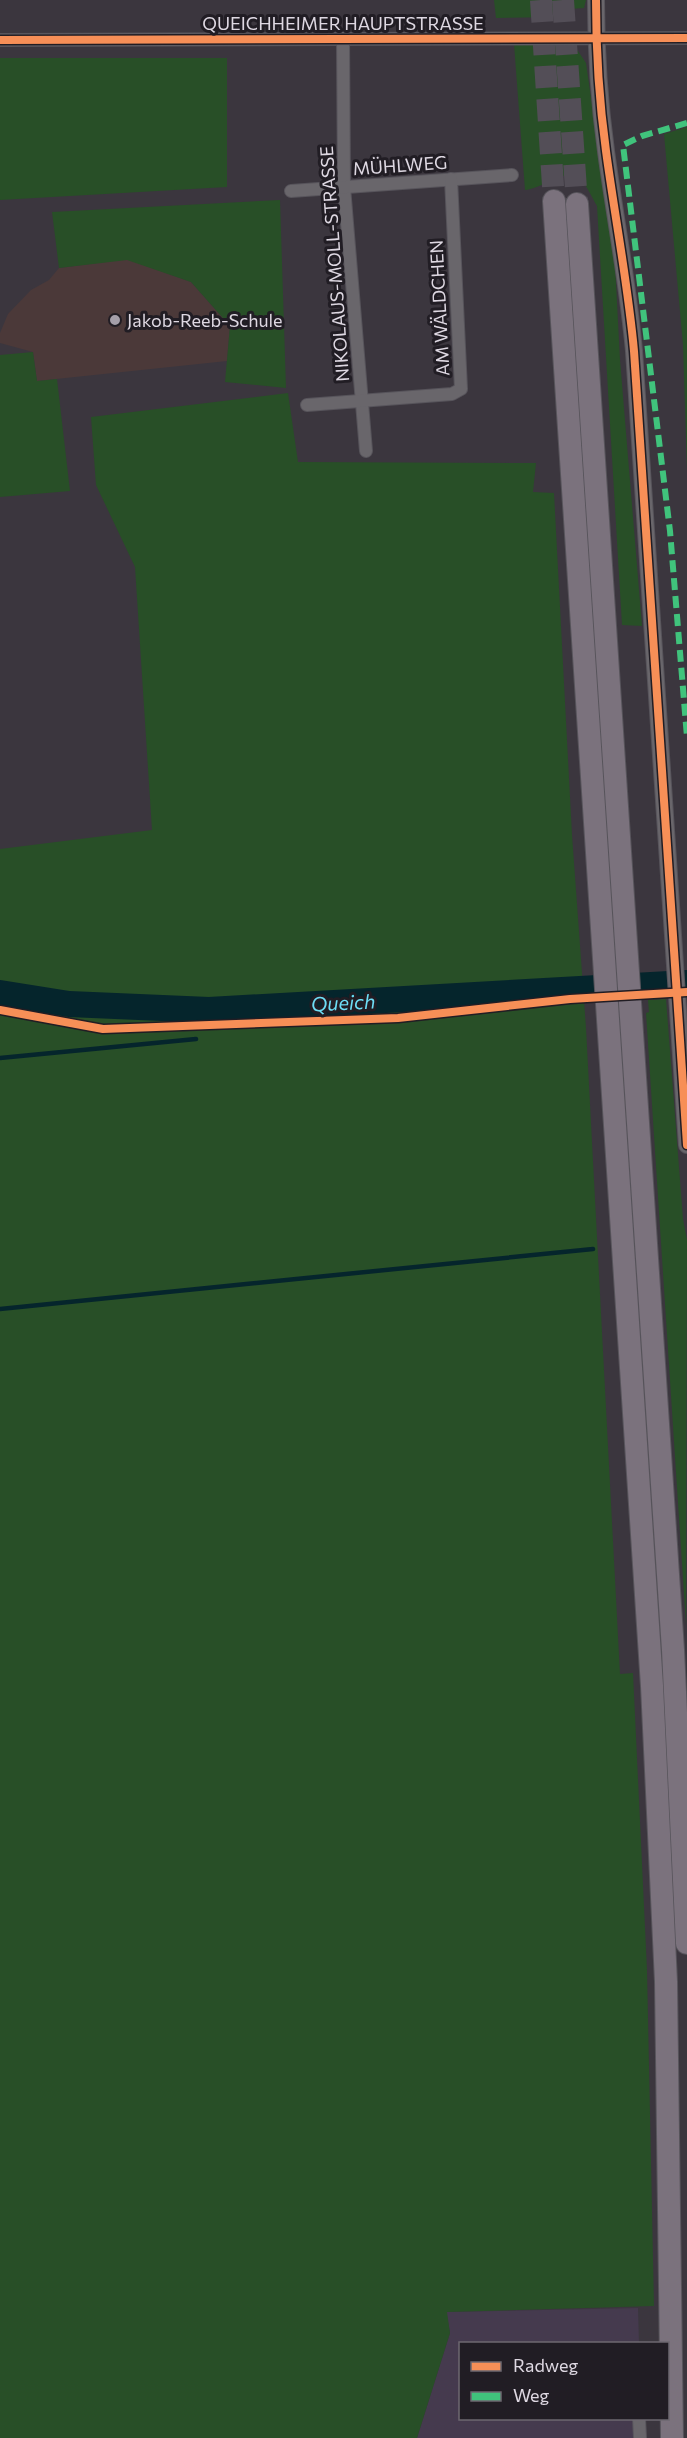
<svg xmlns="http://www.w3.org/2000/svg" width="687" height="2438" font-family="Commissioner,sans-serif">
	<rect width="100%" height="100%" fill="#3b363e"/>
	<!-- built -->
	<path fill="#453a4e" d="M 638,2308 L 639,2343 L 460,2344 L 460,2418 L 640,2419 L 640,2438 L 417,2438 L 450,2333 L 446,2312 Z"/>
	<!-- education -->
	<path fill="#4b3939" d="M 127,259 L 191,282 L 230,326 L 227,361 L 37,381 L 33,352 L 0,343 L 0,333 L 8,314 L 31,290 L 49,280 L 59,268 Z"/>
	<!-- green -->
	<g fill="#284f27">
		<path d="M 494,0 L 586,0 L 584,8 L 569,9 L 558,17 L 496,18 Z"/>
		<path d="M 514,44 L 566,44 L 578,51 L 586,63 L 615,264 L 620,360 L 642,626 L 622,625 L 597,206 C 592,198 586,183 579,178 C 564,168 542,189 525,190 Z"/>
		<path d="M 0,58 L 227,58 L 227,187 L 0,200 Z"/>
		<path d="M 687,127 L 687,471 L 683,345 L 664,134 Z"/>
		<path d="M 280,200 L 286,388 L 225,382 L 230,326 L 191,282 L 127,260 L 59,268 L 52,212 Z"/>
		<path d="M 33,352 L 37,381 L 57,379 L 70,491 L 0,497 L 0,355 Z"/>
		<path d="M 288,393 L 298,462 L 536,463 L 533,492 L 554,493 L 572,835 L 586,1028 L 620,1674 L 633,1673 L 647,1970 L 654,2306 L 447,2312 L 450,2333 L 417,2438 L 0,2438 L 0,849 L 152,830 L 135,567 L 96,485 L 91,417 Z"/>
		<path d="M 666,999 L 683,1219 L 687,1240 L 686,1625 L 646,1013 L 649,1012 L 648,1000 Z"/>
	</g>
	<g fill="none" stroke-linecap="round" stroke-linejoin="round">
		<!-- stream -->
		<g stroke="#05252c" stroke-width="4.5">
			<path d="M 0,1058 L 196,1039"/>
			<path d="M 0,1309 L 593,1249"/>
		</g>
		<!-- river -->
		<path stroke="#05252c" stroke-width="26" d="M 0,993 L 69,1004 L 209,1010 L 687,983"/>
		<!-- highway-tunnel -->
		<g stroke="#534e57" stroke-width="22" stroke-dasharray="22 11" stroke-linecap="butt">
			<path d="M 541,0 L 554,201"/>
			<path d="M 563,0 L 577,204"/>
		</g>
		<!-- street casing -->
		<g stroke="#57545b" stroke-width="14">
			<g id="street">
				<path d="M 343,37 L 344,187 L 366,451"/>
				<path d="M 0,40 L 687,38"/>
				<path d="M 291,191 L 512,175"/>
				<path d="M 307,405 L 452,394 L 461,389 L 451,179"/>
				<path d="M 639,2418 L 640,2438"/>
			</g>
		</g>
		<!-- secondary casing -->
		<g stroke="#57545b" stroke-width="18">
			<path id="secondary" d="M 596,0 C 596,50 599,101 606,151 C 615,218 628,284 634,351 L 687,1145"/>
		</g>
		<!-- highway casing -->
		<g stroke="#57545b" stroke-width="24">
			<g id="highway">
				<path d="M 554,201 L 652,1686 L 666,1982 L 672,2438"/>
				<path d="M 577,204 L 673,1650 L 687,1943"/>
			</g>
		</g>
		<!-- street -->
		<use href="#street" stroke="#69666b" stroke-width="12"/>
		<!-- secondary -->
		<use href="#secondary" stroke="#69666b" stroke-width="16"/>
		<!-- highway -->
		<use href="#highway" stroke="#7b727d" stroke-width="22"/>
		<!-- quiet -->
		<path stroke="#40c37c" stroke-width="6" stroke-dasharray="12 6" stroke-linecap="butt" d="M 687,123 L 642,136 L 623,145 L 670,531 L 687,737"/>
		<!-- cycleway casing -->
		<g stroke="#211d24" stroke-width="11">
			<g id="cycleway">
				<path d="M 596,0 C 596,50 599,101 606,151 C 615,218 628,284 634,351 L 687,1145"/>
				<path d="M 0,40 L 687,38"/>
				<path d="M 0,1010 L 103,1029 L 398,1018 L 570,999 L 687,992"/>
			</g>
		</g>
		<!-- cycleway -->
		<use href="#cycleway" stroke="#f78f57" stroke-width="8"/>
	</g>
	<!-- markers -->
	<circle fill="#a59fa9" stroke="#211d24" stroke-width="2" cx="115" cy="320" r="6"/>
	<g text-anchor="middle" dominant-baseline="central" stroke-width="6" stroke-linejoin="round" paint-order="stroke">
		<!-- street labels -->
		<g font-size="18" fill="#ded8e2" stroke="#211d24">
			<text x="343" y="23">QUEICHHEIMER HAUPTSTRASSE</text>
			<text transform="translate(400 165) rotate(-4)">MÜHLWEG</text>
			<text transform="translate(334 264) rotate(-94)">NIKOLAUS-MOLL-STRASSE</text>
			<text transform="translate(439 308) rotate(-93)">AM WÄLDCHEN</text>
		</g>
		<!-- poi labels -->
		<g font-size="18" fill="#ded8e2" stroke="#211d24" text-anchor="start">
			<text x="127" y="320">Jakob-Reeb-Schule</text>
		</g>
		<!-- water labels -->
		<g font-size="20" font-style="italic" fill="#6ddef6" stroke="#211d24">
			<text transform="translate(343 1002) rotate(-3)">Queich</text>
		</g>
	</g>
	<!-- legend -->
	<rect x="459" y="2342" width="210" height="78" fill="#211d24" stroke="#6d6870" stroke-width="1.5"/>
	<rect x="471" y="2362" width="30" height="9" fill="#f78f57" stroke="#6d6870" stroke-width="1.5"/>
	<text x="513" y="2372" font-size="18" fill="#ded8e2">Radweg</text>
	<rect x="471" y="2392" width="30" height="9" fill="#40c37c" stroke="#6d6870" stroke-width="1.5"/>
	<text x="513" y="2402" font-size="18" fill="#ded8e2">Weg</text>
</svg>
